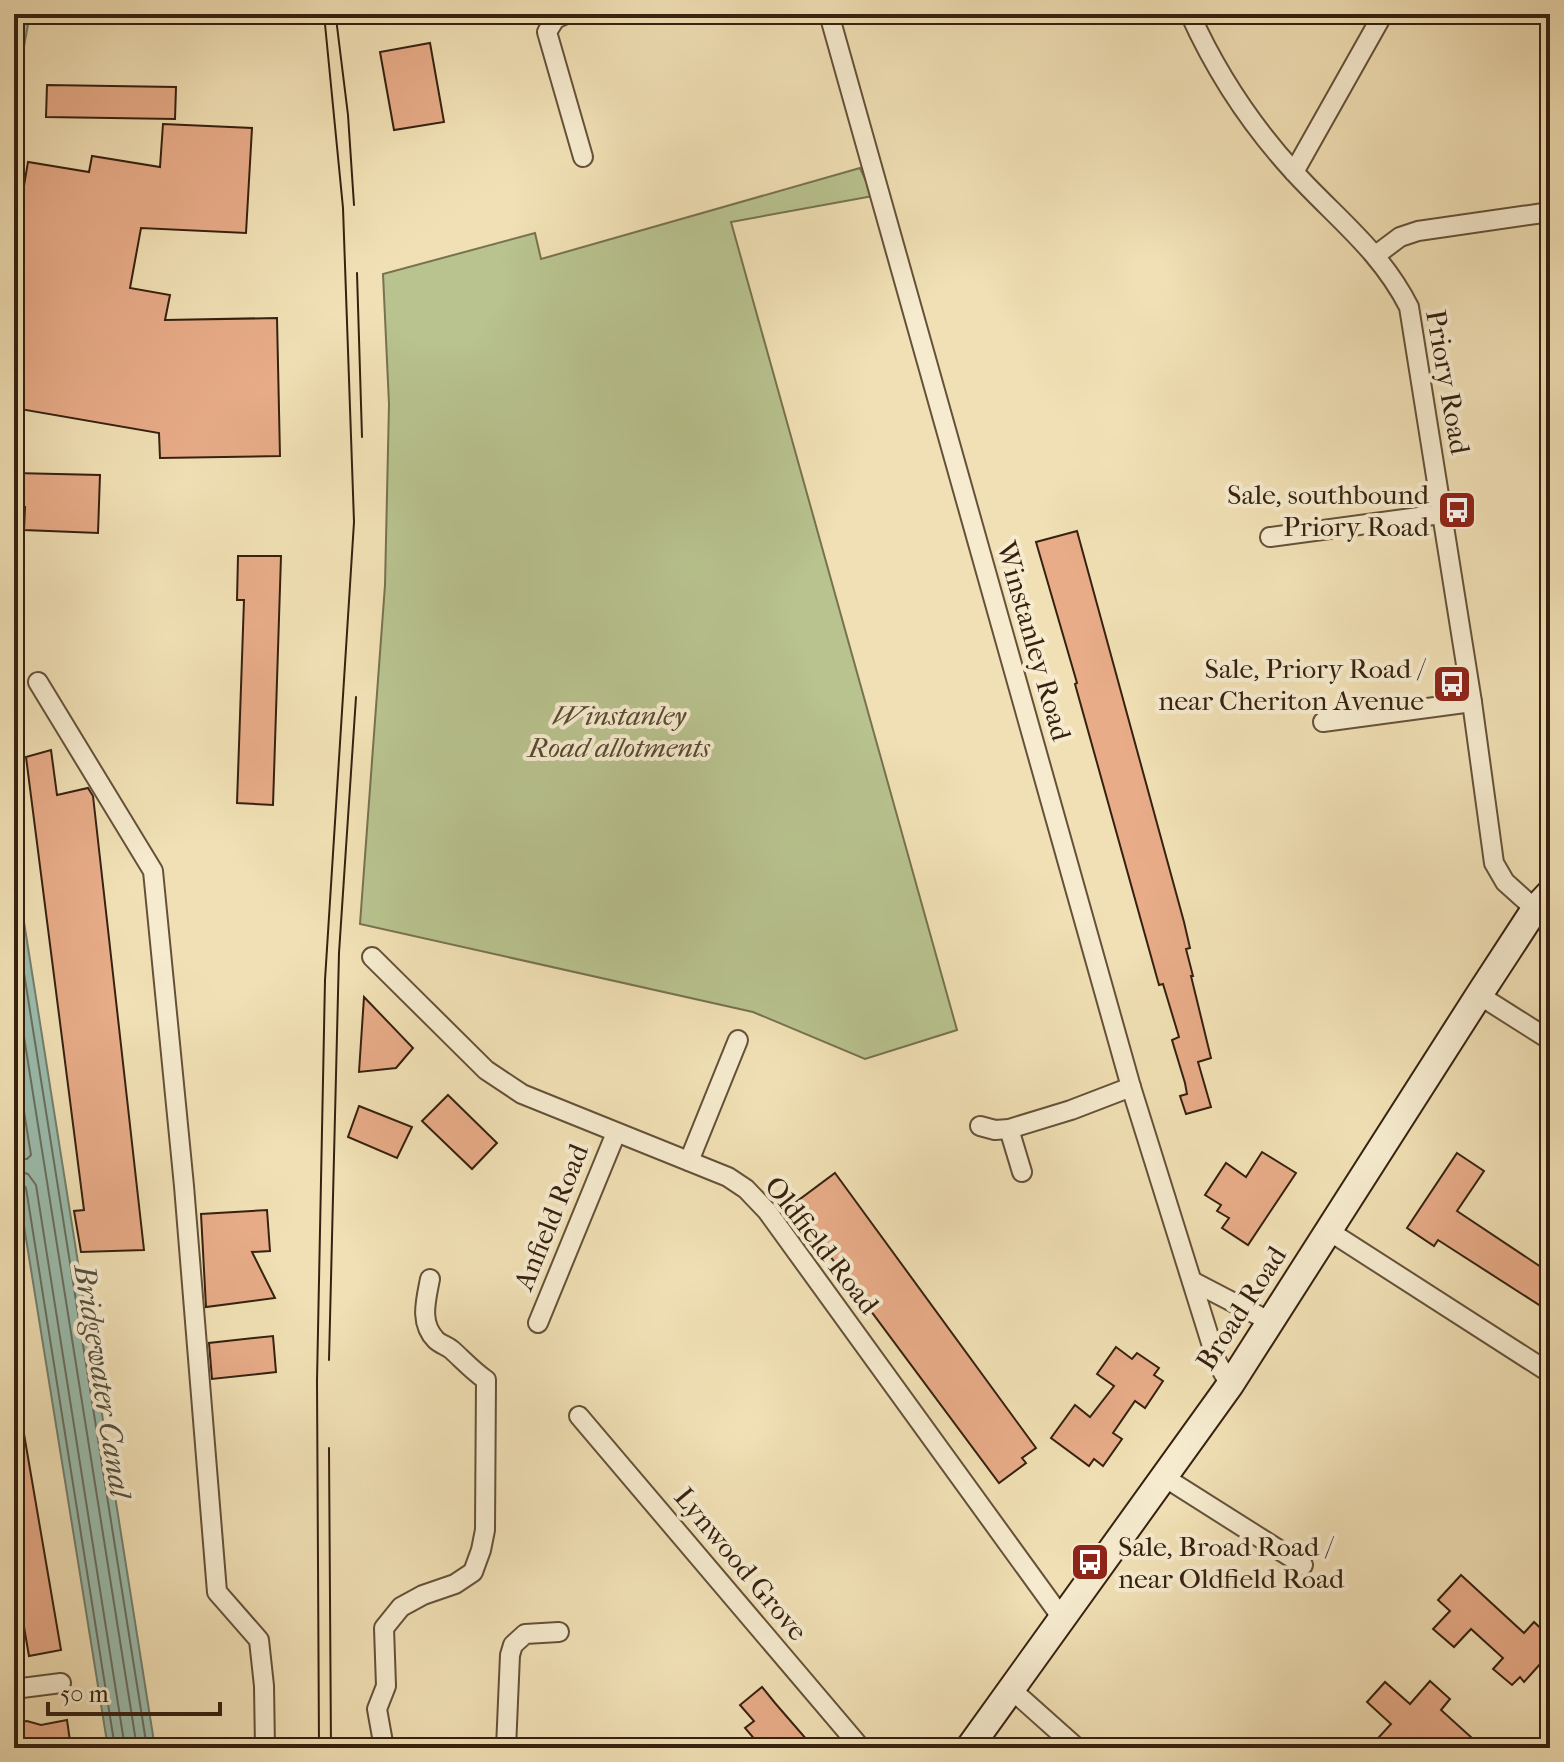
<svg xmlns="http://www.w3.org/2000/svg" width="1564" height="1762" font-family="'IM FELL French Canon',serif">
	<rect width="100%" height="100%" fill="#f1e0b5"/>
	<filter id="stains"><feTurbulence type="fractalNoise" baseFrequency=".0025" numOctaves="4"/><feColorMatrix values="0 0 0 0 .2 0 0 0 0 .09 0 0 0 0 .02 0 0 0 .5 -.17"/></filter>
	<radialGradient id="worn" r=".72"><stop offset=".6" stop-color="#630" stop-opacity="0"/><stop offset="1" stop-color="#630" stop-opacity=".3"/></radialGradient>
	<!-- green -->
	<path fill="#b8c38f" stroke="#777250" stroke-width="2" d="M 860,168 L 873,196 L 731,222 L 957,1030 L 865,1059 L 753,1012 L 360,924 L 385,585 L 389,404 L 383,274 L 535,233 L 541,259 Z"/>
	<!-- water -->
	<g fill="#9bbdae" stroke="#737f6f" stroke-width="2">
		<path d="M 14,14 L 30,14 L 14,100 Z"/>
		<path d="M 14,859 L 155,1748 L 108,1748 L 14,1164 Z"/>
	</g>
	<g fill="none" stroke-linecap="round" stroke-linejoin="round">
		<!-- shore -->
		<g stroke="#686f5f" stroke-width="2">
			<path d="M 14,910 L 147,1748"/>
			<path d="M 14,974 L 137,1748"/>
			<path d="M 14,1050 L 31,1155 L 27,1159 L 14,1158"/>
			<path d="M 14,1170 L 28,1174 L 36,1185 L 125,1748"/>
			<path d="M 14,1180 L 21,1181 L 26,1188 L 115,1748"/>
		</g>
	</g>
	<!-- building -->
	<g fill="#e8ac88" stroke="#362110" stroke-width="2">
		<path d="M 430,43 L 444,122 L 394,130 L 380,52 Z"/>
		<path d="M 47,85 L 176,87 L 175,119 L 46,117 Z"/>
		<path d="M 163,124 L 252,128 L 246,233 L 141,228 L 130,288 L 170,295 L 165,320 L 277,318 L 280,456 L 160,458 L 159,433 L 14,408 L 14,244 L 28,162 L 89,172 L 92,156 L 160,167 Z"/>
		<path d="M 14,473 L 100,475 L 98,533 L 24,530 L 25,507 L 14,507 Z"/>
		<path d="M 1077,531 L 1184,922 L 1190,948 L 1186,949 L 1193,976 L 1191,976 L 1211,1058 L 1198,1062 L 1211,1107 L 1186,1114 L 1180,1096 L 1187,1094 L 1185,1083 L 1172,1040 L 1179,1037 L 1163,984 L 1159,985 L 1075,684 L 1077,683 L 1036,542 Z"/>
		<path d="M 238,556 L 281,556 L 273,805 L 237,803 L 244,600 L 237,600 Z"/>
		<path d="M 51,750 L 57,795 L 88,788 L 93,796 L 144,1250 L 81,1252 L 74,1211 L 84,1210 L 26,757 Z"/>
		<path d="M 364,997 L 413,1048 L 396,1068 L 359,1072 Z"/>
		<path d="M 448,1095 L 497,1143 L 472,1169 L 422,1121 Z"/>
		<path d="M 359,1106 L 412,1127 L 397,1158 L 348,1137 Z"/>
		<path d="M 1262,1152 L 1296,1173 L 1248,1245 L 1222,1228 L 1229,1218 L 1217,1211 L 1221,1205 L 1205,1195 L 1226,1163 L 1246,1177 Z"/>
		<path d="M 1457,1153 L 1484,1171 L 1457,1211 L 1550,1273 L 1550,1312 L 1438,1240 L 1434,1246 L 1407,1228 Z"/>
		<path d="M 835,1173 L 1036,1448 L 1022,1458 L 1026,1463 L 999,1483 L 792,1205 Z"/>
		<path d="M 267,1210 L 270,1251 L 252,1252 L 275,1298 L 206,1307 L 201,1214 Z"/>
		<path d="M 273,1336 L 276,1372 L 212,1379 L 209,1343 Z"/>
		<path d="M 1116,1347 L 1132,1359 L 1137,1353 L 1159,1368 L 1154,1375 L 1163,1381 L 1145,1408 L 1135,1401 L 1113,1433 L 1122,1439 L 1103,1466 L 1094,1459 L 1089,1466 L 1051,1438 L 1075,1405 L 1090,1417 L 1114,1386 L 1097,1374 Z"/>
		<path d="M 24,1434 L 61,1650 L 29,1656 L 14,1569 L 14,1435 Z"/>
		<path d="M 1461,1575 L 1524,1633 L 1534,1622 L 1550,1637 L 1550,1653 L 1524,1682 L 1520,1677 L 1512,1685 L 1493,1669 L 1503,1658 L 1471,1629 L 1454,1647 L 1433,1629 L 1450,1611 L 1438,1600 Z"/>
		<path d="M 1430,1681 L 1450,1699 L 1441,1710 L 1483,1748 L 1369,1748 L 1391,1724 L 1367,1702 L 1385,1682 L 1410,1704 Z"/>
		<path d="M 762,1687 L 775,1703 L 814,1748 L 762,1748 L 745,1728 L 754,1721 L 740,1705 Z"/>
		<path d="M 67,1720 L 71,1748 L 14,1748 L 14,1723 L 27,1721 L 41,1725 Z"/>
	</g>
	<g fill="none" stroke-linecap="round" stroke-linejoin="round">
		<!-- street casing -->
		<g stroke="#655139" stroke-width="22">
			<g id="street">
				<path d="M 566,14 L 555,19 L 547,32 L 583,157"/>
				<path d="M 829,14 L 1131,1087 L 1217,1362 L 1230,1385"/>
				<path d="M 1190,14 C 1217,74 1250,124 1294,172 C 1336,218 1380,250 1409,307 L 1472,702 L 1494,863 L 1505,882 L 1535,909"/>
				<path d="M 1294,172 L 1383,14"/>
				<path d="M 1376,255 L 1400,237 L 1418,231 L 1550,212"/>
				<path d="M 1270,537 L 1441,514"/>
				<path d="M 38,682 L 153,871 L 184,1186 L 217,1592 L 259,1640 L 264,1686 L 265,1748"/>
				<path d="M 1323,722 L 1472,702"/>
				<path d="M 372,957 L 486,1070 L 522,1094 L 728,1177 L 746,1189 L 767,1211 L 1062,1618"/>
				<path d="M 1479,995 L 1550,1040"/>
				<path d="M 980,1126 L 995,1130 L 1009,1129 L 1071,1110 L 1131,1087"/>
				<path d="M 1009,1129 L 1022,1172"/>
				<path d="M 689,1161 L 738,1040"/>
				<path d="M 1329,1231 L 1550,1373"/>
				<path d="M 1192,1281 L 1271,1322"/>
				<path d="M 538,1323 L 616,1133"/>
				<path d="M 579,1416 L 861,1748"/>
				<path d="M 1164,1477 L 1303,1565"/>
				<path d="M 14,1689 L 61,1683"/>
				<path d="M 1012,1690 L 1077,1748"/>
				<path d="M 384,1748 L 377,1709 L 386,1686 L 384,1628 L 401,1607 L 423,1595 L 455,1584 L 473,1572 L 481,1550 L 485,1530 L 486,1380 C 473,1371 464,1361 452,1350 C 447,1346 440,1344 436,1340 C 419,1323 426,1300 430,1279"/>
				<path d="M 506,1748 L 510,1655 L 513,1645 L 525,1634 L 559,1632"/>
			</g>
		</g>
		<!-- secondary casing -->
		<g stroke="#362110" stroke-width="30">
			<path id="secondary" d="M 969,1748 L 1230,1385 L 1479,995 L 1535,909 L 1550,893"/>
		</g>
		<!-- street -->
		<use href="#street" stroke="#f6ebcf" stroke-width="18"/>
		<!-- secondary -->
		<use href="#secondary" stroke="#f6ebcf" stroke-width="26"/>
		<!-- tram -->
		<g stroke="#362110" stroke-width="2">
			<path d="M 336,18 L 348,115 L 354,205"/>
			<path d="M 357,273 L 362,437"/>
			<path d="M 329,1360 L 339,953 L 356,697"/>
			<path d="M 329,1448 L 331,1748"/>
			<path d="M 319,1748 L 317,1381 L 325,980 L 354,522 L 343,208 L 324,14"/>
		</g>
	</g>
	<!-- icons -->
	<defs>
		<g id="bus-square" transform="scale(2)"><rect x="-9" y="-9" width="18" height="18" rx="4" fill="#8f2418" stroke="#f6ebcf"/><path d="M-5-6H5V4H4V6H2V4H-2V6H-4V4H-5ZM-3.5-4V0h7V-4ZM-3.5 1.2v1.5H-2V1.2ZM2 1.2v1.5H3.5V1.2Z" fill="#fff"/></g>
	</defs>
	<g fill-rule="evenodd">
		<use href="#bus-square" x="1457" y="510"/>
		<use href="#bus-square" x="1452" y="684"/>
		<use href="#bus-square" x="1090" y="1562"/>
	</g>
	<g text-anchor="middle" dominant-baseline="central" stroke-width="8" stroke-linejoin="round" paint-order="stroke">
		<!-- street labels -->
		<g font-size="28" fill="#362110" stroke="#f6ebcf">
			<text transform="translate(1448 382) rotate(80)">Priory Road</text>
			<text transform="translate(1034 641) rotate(74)">Winstanley Road</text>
			<text transform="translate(551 1217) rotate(-68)">Anfield Road</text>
			<text transform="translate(822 1245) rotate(52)">Oldfield Road</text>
			<text transform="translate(1241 1308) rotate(-57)">Broad Road</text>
			<text transform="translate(741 1564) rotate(50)">Lynwood Grove</text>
		</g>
		<!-- poi labels -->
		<g font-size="28" fill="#362110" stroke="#f6ebcf" text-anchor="end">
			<text x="1429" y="494">Sale, southbound<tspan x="1429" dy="32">Priory Road</tspan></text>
			<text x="1424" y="668">Sale, Priory Road /<tspan x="1424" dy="32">near Cheriton Avenue</tspan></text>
			<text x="1118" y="1546" text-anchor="start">Sale, Broad Road /<tspan x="1118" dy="32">near Oldfield Road</tspan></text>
		</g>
		<!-- park labels -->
		<g font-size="28" font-style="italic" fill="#564a30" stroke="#f6ebcf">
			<text x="619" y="715">Winstanley<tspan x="619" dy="32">Road allotments</tspan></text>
		</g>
		<!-- water labels -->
		<g font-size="30" font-style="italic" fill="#54503f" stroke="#f6ebcf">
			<text transform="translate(102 1381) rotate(81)">Bridgewater Canal</text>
		</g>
	</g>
	<!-- margin -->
	<rect width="1564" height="1762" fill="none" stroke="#f1e0b5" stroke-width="48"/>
	<rect x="16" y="16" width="1532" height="1730" fill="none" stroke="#362110" stroke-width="4"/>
	<rect x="24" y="24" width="1516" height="1714" fill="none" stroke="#362110" stroke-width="2"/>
	<!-- scale -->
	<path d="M48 1702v12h172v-12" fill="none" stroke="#362110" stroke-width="4"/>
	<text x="60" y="1702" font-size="24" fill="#362110" stroke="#f6ebcf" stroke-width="6" paint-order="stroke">50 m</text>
	<rect width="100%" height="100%" filter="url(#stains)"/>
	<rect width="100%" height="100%" fill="url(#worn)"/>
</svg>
